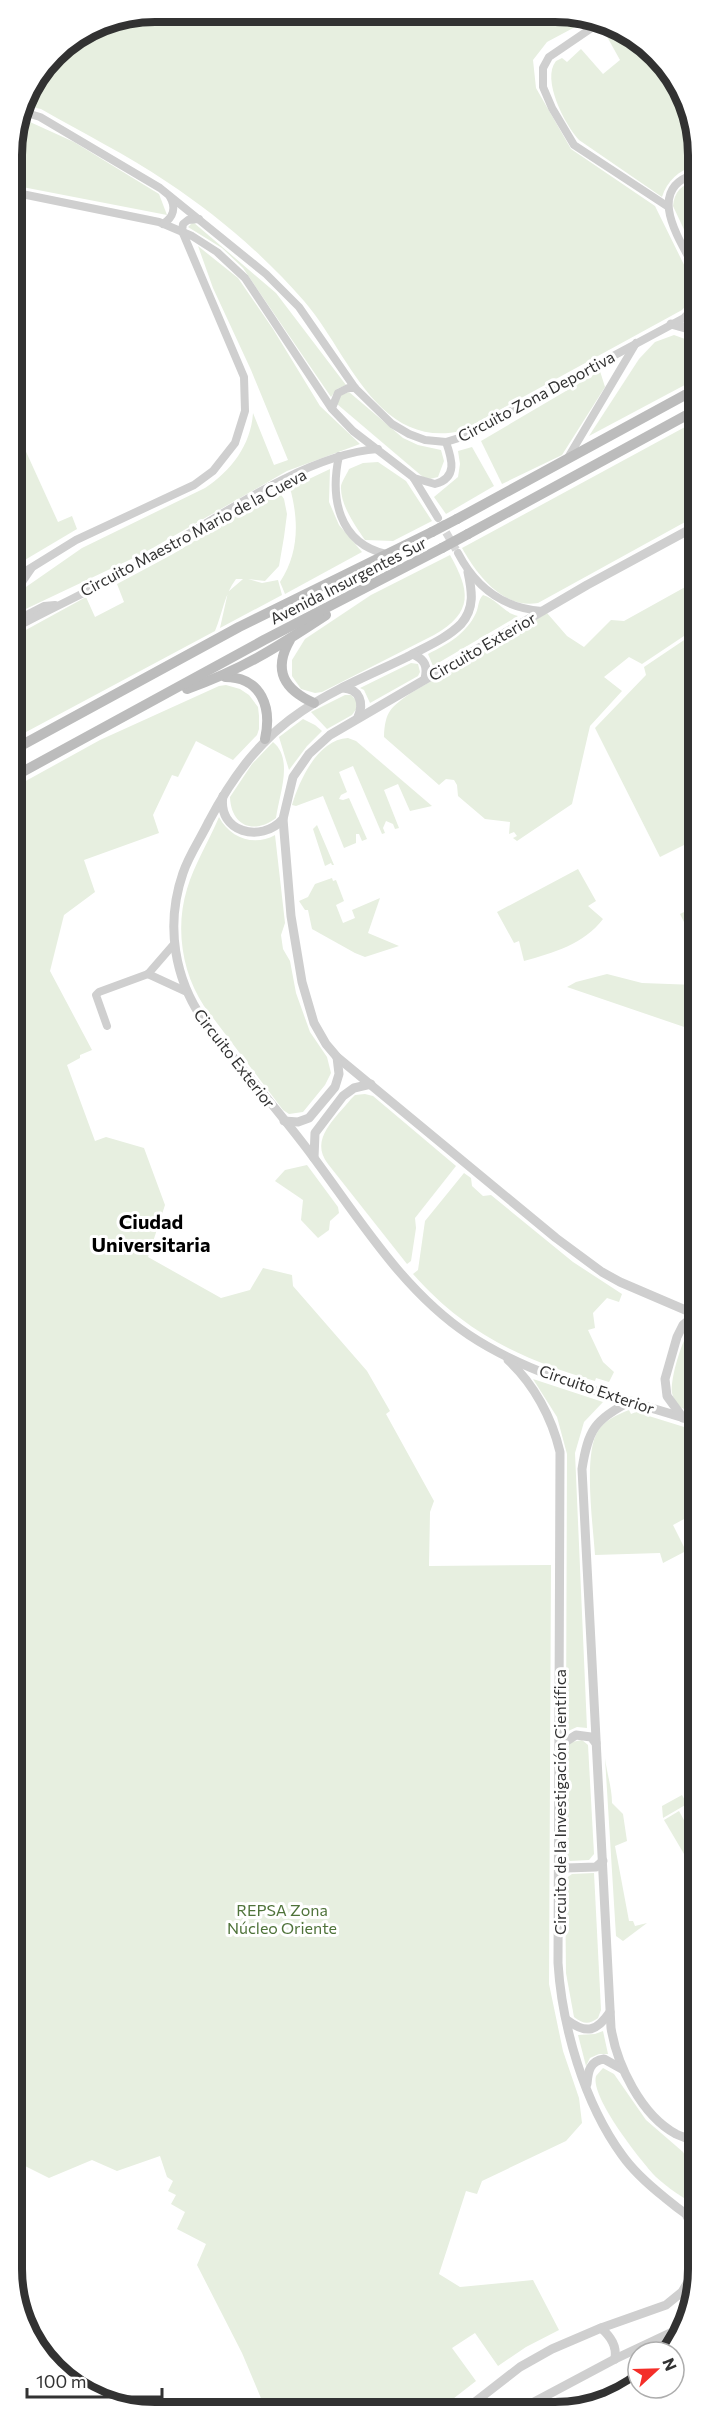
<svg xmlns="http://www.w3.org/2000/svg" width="710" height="2424" font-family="Commissioner,sans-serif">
	<rect width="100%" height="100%" fill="#fff"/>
	<!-- green -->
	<g fill="#e7efe0">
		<path d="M 155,12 L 583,15 L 590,19 L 547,42 L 533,60 L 536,88 L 571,149 L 655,206 L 693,283 L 692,299 L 682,310 L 461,431 C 430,438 404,429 382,408 C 350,377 333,335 304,301 C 265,256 217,215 167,182 C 127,155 83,133 41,109 L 22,105 L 54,54 L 101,23 Z"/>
		<path d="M 600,24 L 656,54 L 695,128 L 695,166 C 679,170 667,181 662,197 L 579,140 C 565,125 541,79 556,61 L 562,58 L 567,62 L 581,49 L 603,74 L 620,60 Z"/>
		<path d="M 19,117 L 74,142 L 159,194 L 167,215 L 12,185 L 12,146 Z"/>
		<path d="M 695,182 L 695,253 L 673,206 C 674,192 682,184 695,182 Z"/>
		<path d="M 193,222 L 276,293 L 346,385 L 337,389 L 331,397 L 243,268 L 222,248 L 188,227 Z"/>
		<path d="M 198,246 L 238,278 L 273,329 L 320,406 L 360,444 L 287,471 L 144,553 L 13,615 L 13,596 L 82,548 L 205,488 C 231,471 251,445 253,413 L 274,465 L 288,460 L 251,370 L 213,288 Z"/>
		<path d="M 674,335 L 696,343 L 696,379 L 589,436 L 639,359 L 655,342 Z"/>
		<path d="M 600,371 L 605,387 L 562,455 L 502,484 L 481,441 Z"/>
		<path d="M 349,392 L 403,438 L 418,445 L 441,450 L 444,461 L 438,477 L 430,479 L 423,477 L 337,404 L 341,395 Z"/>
		<path d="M 696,421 L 696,516 L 538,603 C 503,609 477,575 462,548 Z"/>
		<path d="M 13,423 L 58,522 L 72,516 L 77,529 L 13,567 Z"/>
		<path d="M 472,447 L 494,486 L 446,514 L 434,497 L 458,477 L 460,464 L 458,451 Z"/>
		<path d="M 378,462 L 406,481 L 432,521 L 393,541 L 365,540 C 355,525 340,505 341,486 C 342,481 347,474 349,469 L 363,463 Z"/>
		<path d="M 330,469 L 329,502 L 339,525 L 362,552 L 285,594 L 280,582 C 299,553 299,521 290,488 Z"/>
		<path d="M 278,490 L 284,499 L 287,514 L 284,537 L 279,566 L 265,581 L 248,579 L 262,583 L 278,580 L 282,595 L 220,628 L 228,592 L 243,579 L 236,579 C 224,595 223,612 215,631 L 13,739 L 13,637 L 86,597 L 95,617 L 124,602 L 117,584 L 173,554 Z"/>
		<path d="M 450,555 C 470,591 474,612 434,635 L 322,692 L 315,693 L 301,689 L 292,676 L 292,660 L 305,639 L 371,595 Z"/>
		<path d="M 696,581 L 696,628 L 642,664 L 629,657 L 604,677 L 622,691 L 590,726 L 572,804 L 517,841 L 513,838 L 517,836 L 514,832 L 509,834 L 510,822 L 485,819 L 458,796 L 457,785 L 454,780 L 446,779 L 439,785 L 384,737 C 385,711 391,707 411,693 L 547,613 L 567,636 L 584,647 L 611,620 L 624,621 Z"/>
		<path d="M 483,595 C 497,599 504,613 518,616 L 433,666 L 428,654 C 448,644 466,634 476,613 C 479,606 478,600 483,595 Z"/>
		<path d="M 696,632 L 696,839 L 660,857 L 595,728 L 646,675 L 644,667 Z"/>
		<path d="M 411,663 L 418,664 L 420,672 L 418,676 L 370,703 L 364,690 L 360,688 Z"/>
		<path d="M 226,685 L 240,689 L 249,695 L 258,707 L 259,716 L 259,729 L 257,735 L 233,760 L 196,741 L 178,777 L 172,775 L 153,815 L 159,833 L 84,860 L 95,892 L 64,915 L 50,971 L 92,1050 L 80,1055 L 80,1058 L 67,1065 L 95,1141 L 106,1137 L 144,1148 L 165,1205 L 148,1257 L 221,1298 L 250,1290 L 263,1268 L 292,1275 L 293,1286 L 367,1371 L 390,1411 L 386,1414 L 434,1501 L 430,1512 L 429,1566 L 551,1565 L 549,1984 L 563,2051 L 579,2098 L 582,2123 L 566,2141 L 482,2181 L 477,2194 L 466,2191 L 439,2274 L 460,2287 L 533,2280 L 559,2330 L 526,2347 L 498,2366 L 475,2333 L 452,2348 L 476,2381 L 440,2409 L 277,2409 L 263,2403 L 242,2353 L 197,2265 L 206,2244 L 177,2229 L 185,2212 L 171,2204 L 176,2195 L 168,2191 L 173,2181 L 167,2177 L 160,2156 L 117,2171 L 92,2160 L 49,2178 L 19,2163 L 15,2171 L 13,788 L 100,740 L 219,686 Z"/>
		<path d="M 345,695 L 351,695 L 356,700 L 357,708 L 352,715 L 327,729 L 311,712 Z"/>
		<path d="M 303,719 L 315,725 L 322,731 L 307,746 L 289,770 L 279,737 Z"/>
		<path d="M 348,738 L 356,741 L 432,806 L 410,811 L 398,784 L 384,790 L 399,828 L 395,829 L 393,824 L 386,821 L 383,828 L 385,833 L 382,834 L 353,766 L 339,772 L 347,792 L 341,795 L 339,799 L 343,800 L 349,798 L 367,839 L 362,841 L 359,834 L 356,834 L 356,843 L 344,848 L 323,796 L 296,806 L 292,805 C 299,781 318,739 348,738 Z"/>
		<path d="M 273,742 C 294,759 279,795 276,818 C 254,835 231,826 230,797 L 252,764 Z"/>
		<path d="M 219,817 C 230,838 254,847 275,835 L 285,923 L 281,935 L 283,949 L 290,961 L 296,993 L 310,1032 L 327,1057 L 331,1073 L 325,1085 L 303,1112 L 289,1114 L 283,1110 L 204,1006 C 182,973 175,928 187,889 C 194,865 209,841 219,817 Z"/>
		<path d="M 317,825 L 334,865 L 332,865 L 331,863 L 325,866 L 313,829 Z"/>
		<path d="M 578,869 L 596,901 L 588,906 L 603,919 C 584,944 553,953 524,961 L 519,941 L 514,943 L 497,912 Z"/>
		<path d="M 332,878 L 333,881 L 336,880 L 344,901 L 336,905 L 343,923 L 355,918 L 352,910 L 380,898 L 368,933 L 399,946 L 365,957 L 355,953 L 312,929 L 308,910 L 305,910 L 299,901 L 308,897 L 315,884 Z"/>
		<path d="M 696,906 L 696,926 L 688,930 L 680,914 Z"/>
		<path d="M 607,974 L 642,983 L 696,985 L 696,1031 L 567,987 L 576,982 Z"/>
		<path d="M 365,1094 L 373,1096 L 456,1166 L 415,1218 L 416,1228 L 411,1261 L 407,1264 L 328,1164 C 309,1139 335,1119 351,1099 L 355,1095 Z"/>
		<path d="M 307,1165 L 338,1207 L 339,1213 L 330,1221 L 329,1230 L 318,1238 L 301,1220 L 303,1200 L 275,1181 L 285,1170 Z"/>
		<path d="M 464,1173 L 471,1178 L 472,1186 L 483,1196 L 491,1195 L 573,1262 L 622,1294 L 619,1302 L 607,1298 L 593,1313 L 595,1328 L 588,1330 L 603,1362 L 614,1372 L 609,1382 L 596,1378 L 595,1381 C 521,1359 465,1333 413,1274 L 418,1270 L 425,1221 Z"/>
		<path d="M 692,1327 L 697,1329 L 697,1414 L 679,1407 C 676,1402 673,1398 672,1393 C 670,1379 682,1338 692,1327 Z"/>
		<path d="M 533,1379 L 603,1402 L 584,1422 L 575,1453 L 587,1728 L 577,1727 L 566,1732 L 567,1454 L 557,1417 Z"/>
		<path d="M 629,1410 L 631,1414 L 636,1412 L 697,1431 L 697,1512 L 673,1525 L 686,1551 L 663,1563 L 660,1553 L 595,1555 C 593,1525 583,1454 598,1431 C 606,1419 617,1415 629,1410 Z"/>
		<path d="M 582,1740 L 588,1745 L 594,1854 L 589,1860 L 570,1861 L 566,1857 L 566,1747 L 572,1742 Z"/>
		<path d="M 605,1758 C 607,1774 612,1788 612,1803 L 623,1814 L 627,1841 L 615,1846 L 629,1921 L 633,1921 L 635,1926 L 647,1923 L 623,1941 L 616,1936 Z"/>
		<path d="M 682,1795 L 687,1804 L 663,1818 L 662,1806 Z"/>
		<path d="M 679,1811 L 697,1844 L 697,1853 L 687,1859 L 664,1820 Z"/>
		<path d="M 594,1873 L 601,2010 L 598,2018 C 589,2025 583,2024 574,2017 L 566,1973 L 565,1879 L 572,1874 Z"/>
		<path d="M 603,2031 L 608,2054 L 599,2054 L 590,2058 L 586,2066 L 578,2035 L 595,2034 Z"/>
		<path d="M 603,2068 L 614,2074 L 646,2120 L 683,2152 L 698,2180 L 698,2206 C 683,2198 668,2188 656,2177 C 641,2161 590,2097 596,2076 Z"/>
	</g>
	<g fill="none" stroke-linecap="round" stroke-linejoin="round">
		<!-- minor-tunnel -->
		<path stroke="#d6d6d6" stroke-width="8" stroke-dasharray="8 4" stroke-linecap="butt" d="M 440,522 L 458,553"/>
		<!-- minor -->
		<g stroke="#cfcfcf" stroke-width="8">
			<path d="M 599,23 L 549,57 L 543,68 L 543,87 L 552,108 L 574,145 L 667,206"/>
			<path d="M 20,111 L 40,117 L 160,188 L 266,274 L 299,307 L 355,388 L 392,424 L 409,434 L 425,440 L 446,442 L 462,437 L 684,318 L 696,305"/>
			<path d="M 695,174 C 644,189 680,240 695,269"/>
			<path d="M 12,192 L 159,222 L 192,236 L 217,252 L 245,278 L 332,409 L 353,431 L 413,477 L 438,518"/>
			<path d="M 163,224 C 174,217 176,207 170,197"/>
			<path d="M 182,231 L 183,224 L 188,220 L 199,219"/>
			<path d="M 332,408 L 338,393 L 348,388 L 355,388"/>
			<path d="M 339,456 C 330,497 338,543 386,554"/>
			<path d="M 569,456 L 636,343"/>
			<path d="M 414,478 L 435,484 C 458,478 452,459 446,442"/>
			<path d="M 458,553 C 476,588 503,608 542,611"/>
			<path d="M 13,579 L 76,540 L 194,485 L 213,471 L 235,443 L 245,411 L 244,377 L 182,231"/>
			<path d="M 13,590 L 20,585 L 31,569"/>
			<path d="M 13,622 L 44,606 L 55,605"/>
			<path d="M 13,629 C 57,605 103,585 146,560 C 211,522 304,454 378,449"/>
			<path d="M 148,974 L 187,992"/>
			<path d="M 107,1026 L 96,995 L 99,992 L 148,974 L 174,944"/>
		</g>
		<!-- tertiary -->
		<g stroke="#cfcfcf" stroke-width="9">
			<path d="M 671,324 L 696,331"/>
			<path d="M 696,526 L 587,585 L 330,735 L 309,754 L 293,777 L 283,819 L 291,916 L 302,982 L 314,1023 L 326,1044 L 337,1057 L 556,1238 L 602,1272 L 620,1282 L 697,1315"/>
			<path d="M 468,572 C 472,591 475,608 461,624 C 446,639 425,647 407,657 C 372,674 334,689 302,711 C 260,739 233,776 209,821 C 201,838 189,855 183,873 C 165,925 174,980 206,1024 C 242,1069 280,1112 314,1158 C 360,1220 404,1292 469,1335 C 535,1379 622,1398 697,1422"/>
			<path d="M 413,654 C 425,660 428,666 425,679"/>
			<path d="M 343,688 C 360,689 364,703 358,717"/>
			<path d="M 223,796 C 217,832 261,844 283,819"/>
			<path d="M 284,1121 L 298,1122 L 309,1118 L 335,1087 L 339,1074 L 337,1057"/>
			<path d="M 314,1158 L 315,1133 L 343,1096 L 354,1088 L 371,1084"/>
			<path d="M 508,1360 C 534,1384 552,1418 560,1452 L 558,1963 C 562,2026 584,2103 622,2155 C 634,2172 649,2185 664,2197 C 675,2206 685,2215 698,2221"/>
			<path d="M 631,1401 C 595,1419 588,1430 582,1469 L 611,2028 C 617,2065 641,2115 676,2134 C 682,2137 690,2139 698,2142"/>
			<path d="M 683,1418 L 667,1396 L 665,1379 L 677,1337 L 683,1325 L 695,1315"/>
			<path d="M 559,1746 L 576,1735 L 591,1737 L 596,1743"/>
			<path d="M 559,1862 L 566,1868 L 596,1867 L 603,1861"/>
			<path d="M 567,2020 C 587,2035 597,2031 610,2012"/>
			<path d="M 587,2084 C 588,2071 590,2061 604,2059 L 622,2069"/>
			<path d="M 687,2216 L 698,2239"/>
			<path d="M 601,2328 C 611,2337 617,2346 615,2359"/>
			<path d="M 466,2409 L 520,2367 L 552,2349 L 601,2328 L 666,2305 L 682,2292 L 691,2277 L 698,2250"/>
			<path d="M 521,2409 L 615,2359 L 685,2326"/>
		</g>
		<!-- secondary -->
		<g stroke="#bcbcbc" stroke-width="10">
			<path d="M 457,519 L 696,389"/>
			<path d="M 468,534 L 696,410"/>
			<path d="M 290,640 C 272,671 285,690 314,703"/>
			<path d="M 225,677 C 262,677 272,708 265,739"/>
			<path d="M 187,689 C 243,669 276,648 326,615"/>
			<path d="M 13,750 L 239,627 L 432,532"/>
			<path d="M 13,777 L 264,640 L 442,548"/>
		</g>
		<!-- secondary-bridge -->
		<g stroke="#bcbcbc" stroke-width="10">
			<path d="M 432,532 L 457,519"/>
			<path d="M 442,548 L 468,534"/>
		</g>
	</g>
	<g text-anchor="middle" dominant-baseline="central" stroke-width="6" stroke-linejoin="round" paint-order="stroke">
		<!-- street labels -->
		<g font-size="16" fill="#323232" stroke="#fff">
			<text transform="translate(536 396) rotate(-28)">Circuito Zona Deportiva</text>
			<text transform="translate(193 532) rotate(-28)">Circuito Maestro Mario de la Cueva</text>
			<text transform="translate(348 580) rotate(-27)">Avenida Insurgentes Sur</text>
			<text transform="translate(482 646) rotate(-30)">Circuito Exterior</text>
			<text transform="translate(235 1058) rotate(52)">Circuito Exterior</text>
			<text transform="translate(597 1389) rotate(19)">Circuito Exterior</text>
			<text transform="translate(559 1802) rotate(-90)">Circuito de la Investigación Científica</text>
		</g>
		<!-- park labels -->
		<g font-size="16" fill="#4f733a" stroke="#fff">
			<text x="282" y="1909">REPSA Zona<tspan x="282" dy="18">Núcleo Oriente</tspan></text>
		</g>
		<!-- quarter labels -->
		<g font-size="20" font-weight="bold" fill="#000" stroke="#fff">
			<text x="151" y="1221">Ciudad<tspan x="151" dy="23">Universitaria</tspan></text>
		</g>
	</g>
	<!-- crop -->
	<path d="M0 0H710V2424H0ZM155 22H555A133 133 0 0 1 688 155V2269A133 133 0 0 1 555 2402H155A133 133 0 0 1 22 2269V155A133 133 0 0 1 155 22Z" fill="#fff" fill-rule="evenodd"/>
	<path fill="none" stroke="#323232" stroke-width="8" d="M155 22H555A133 133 0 0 1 688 155V2269A133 133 0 0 1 555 2402H155A133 133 0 0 1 22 2269V155A133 133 0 0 1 155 22Z"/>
	<!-- north arrow -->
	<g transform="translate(656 2370) rotate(68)"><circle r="28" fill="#ffffff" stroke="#adadad" stroke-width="1.5"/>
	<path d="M0-4.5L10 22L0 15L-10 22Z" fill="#f42e29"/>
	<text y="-9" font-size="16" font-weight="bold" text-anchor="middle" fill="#323232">N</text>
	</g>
	<!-- scale -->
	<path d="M27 2388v9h135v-9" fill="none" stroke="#323232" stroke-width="3"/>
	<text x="36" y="2388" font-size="18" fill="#323232" stroke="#ffffff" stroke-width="4.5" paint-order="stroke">100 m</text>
</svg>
